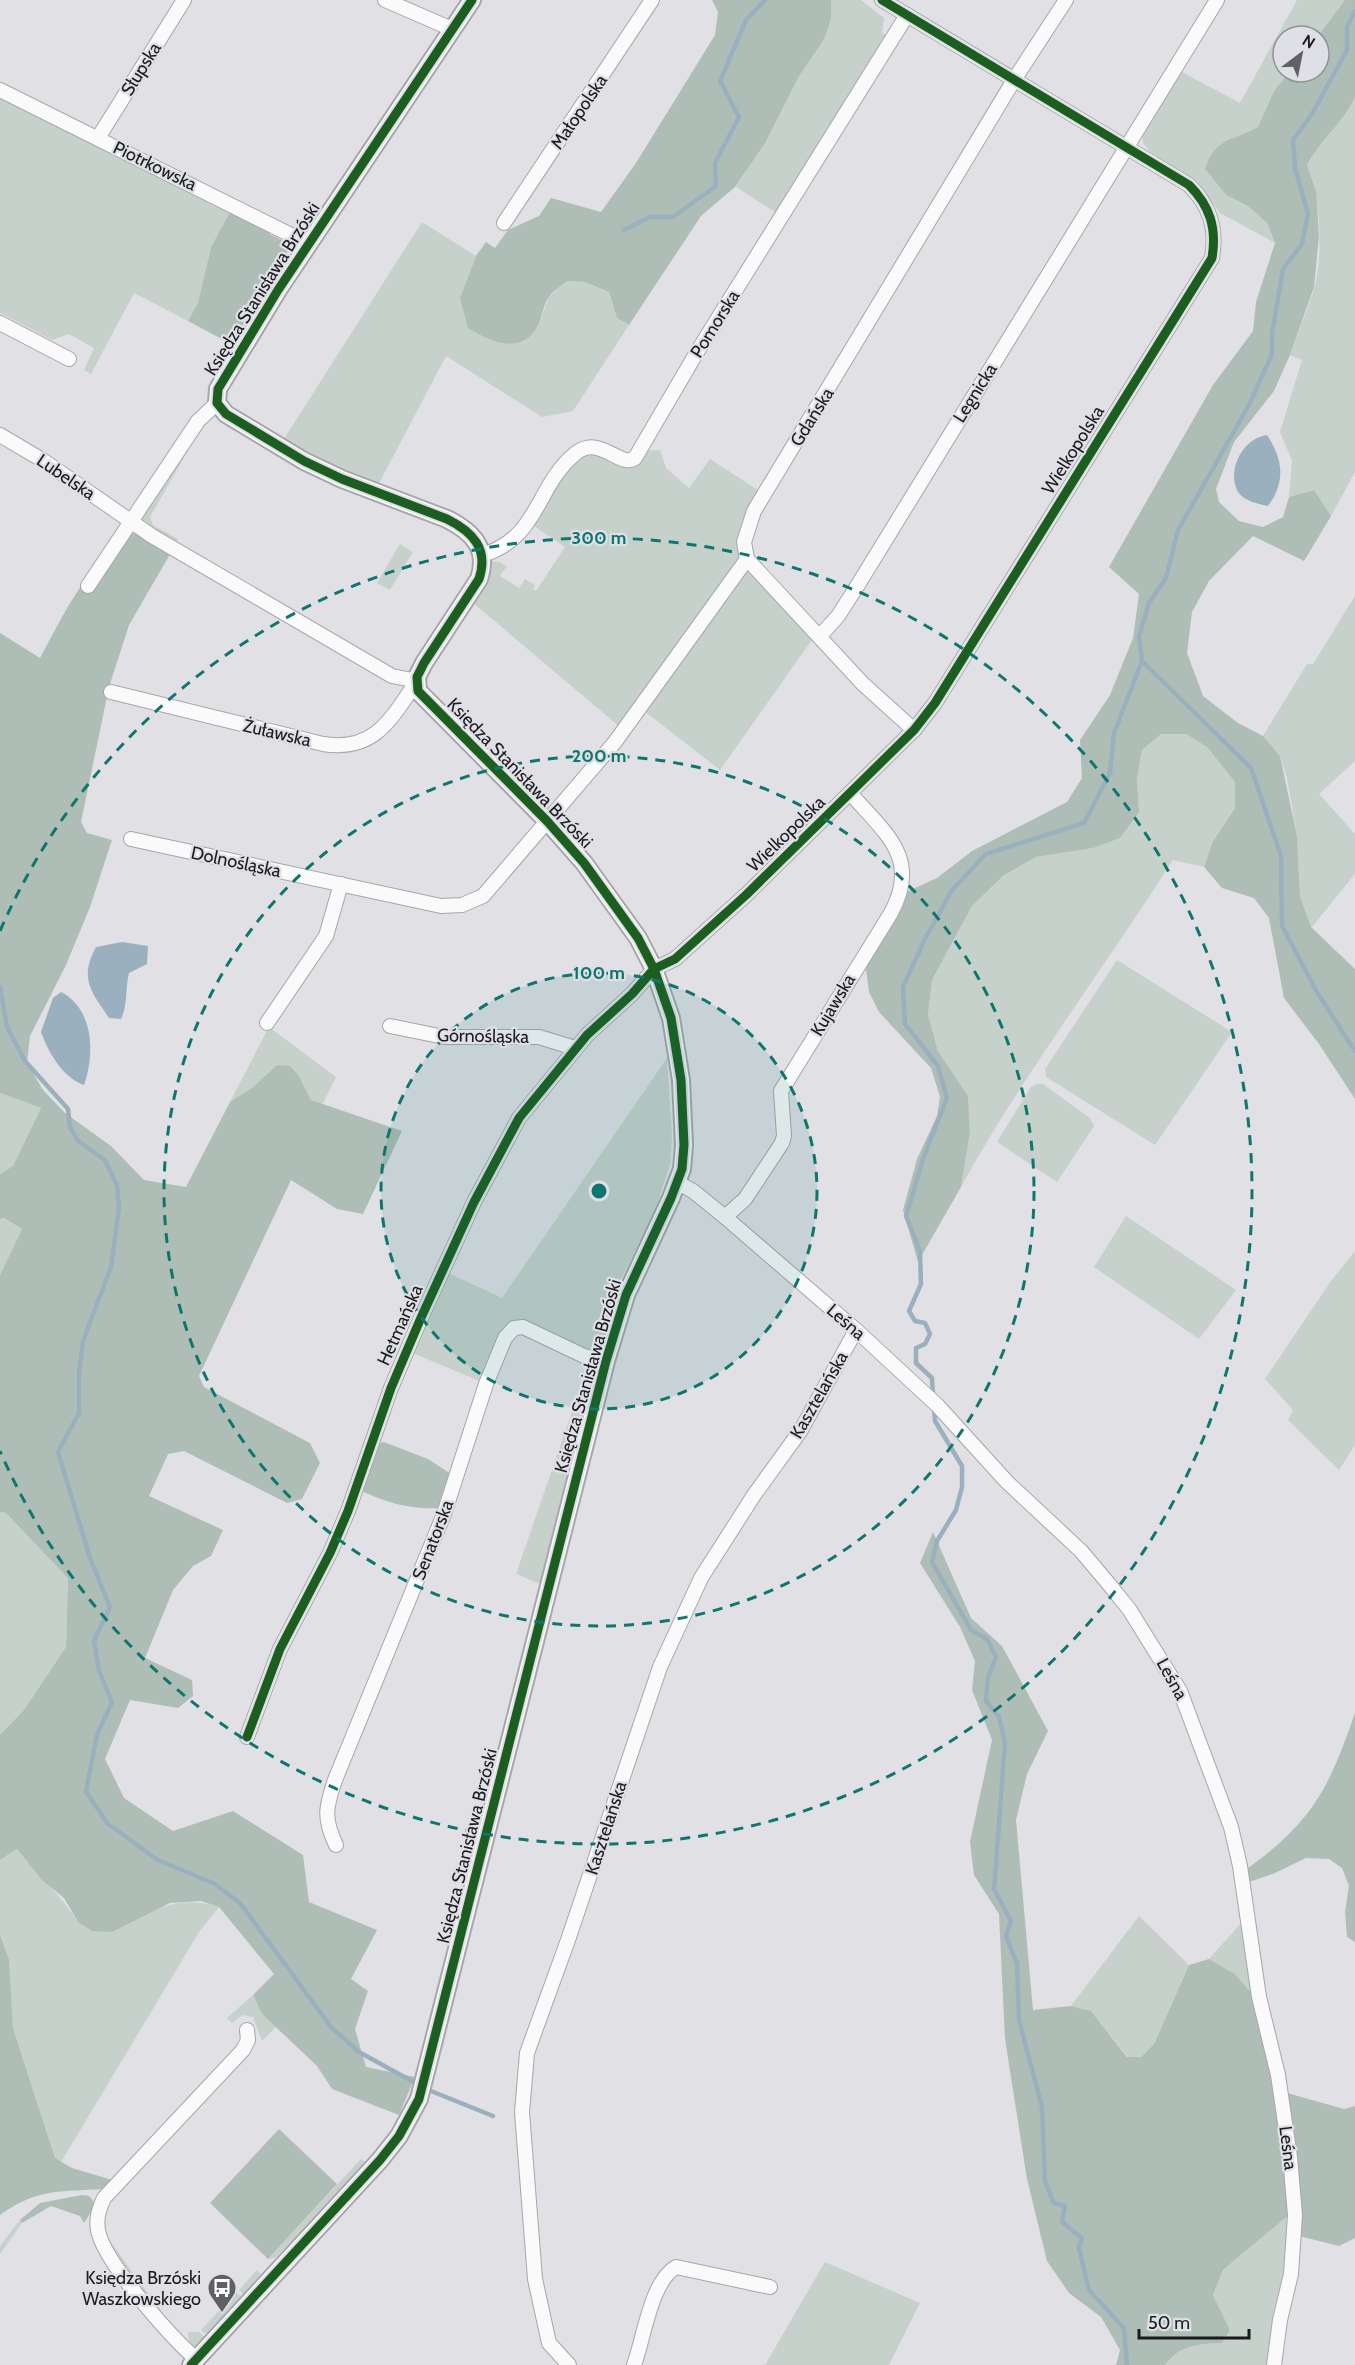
<svg xmlns="http://www.w3.org/2000/svg" width="1355" height="2365" font-family="Cabin,sans-serif">
	<rect width="100%" height="100%" fill="#e0e0e5"/>
	<!-- green -->
	<g fill="#c6d1cc">
		<path d="M 831,0 L 861,0 L 884,18 L 882,33 L 886,35 L 778,214 L 736,187 C 759,152 777,116 797,79 C 813,48 831,38 831,0 Z"/>
		<path d="M 1297,0 L 1345,0 L 1318,36 L 1283,36 L 1283,72 L 1289,72 L 1274,91 L 1258,127 C 1233,141 1215,138 1205,169 L 1226,195 L 1248,206 L 1267,223 L 1275,243 L 1220,213 L 1197,181 L 1150,152 L 1143,143 L 1142,134 L 1178,70 L 1240,103 Z"/>
		<path d="M 0,96 L 231,210 L 211,247 L 198,304 L 188,321 L 134,293 L 91,374 L 84,370 L 94,348 L 69,334 L 52,340 L 0,313 Z"/>
		<path d="M 1355,97 L 1355,472 L 1331,516 L 1313,490 L 1289,497 L 1292,460 L 1280,432 L 1302,360 L 1290,355 C 1298,333 1307,311 1314,289 C 1324,252 1320,200 1307,165 C 1321,139 1344,122 1355,97 Z"/>
		<path d="M 422,222 L 476,256 L 460,298 L 537,328 L 549,297 L 566,281 L 585,282 L 609,292 L 617,318 L 629,325 L 573,411 L 542,417 L 446,356 L 378,485 L 352,476 L 282,442 Z"/>
		<path d="M 190,438 L 194,440 L 150,517 L 153,525 L 178,539 L 176,543 L 143,525 L 141,515 Z"/>
		<path d="M 660,450 L 666,468 L 689,488 L 710,459 L 761,492 L 740,536 L 739,560 L 620,727 L 472,602 L 490,561 L 500,562 L 507,566 L 500,576 L 519,588 L 525,579 L 535,585 L 533,589 L 536,591 L 565,547 L 531,524 L 560,478 L 589,452 L 622,463 L 644,451 Z"/>
		<path d="M 400,544 L 413,552 L 390,590 L 377,583 Z"/>
		<path d="M 750,572 L 814,637 L 720,770 L 643,710 L 744,573 Z"/>
		<path d="M 1355,596 L 1355,761 L 1319,794 L 1355,834 L 1355,874 L 1311,928 L 1300,896 L 1297,836 L 1287,778 L 1280,756 L 1263,736 L 1307,664 L 1313,664 Z"/>
		<path d="M 1161,734 L 1186,734 L 1207,747 L 1235,782 L 1235,808 L 1212,843 L 1204,867 L 1173,860 C 1103,970 1024,1073 961,1187 L 970,1132 L 968,1096 L 938,1051 L 928,1015 L 932,980 L 972,906 L 1004,875 L 1036,857 L 1093,848 L 1139,812 L 1137,778 L 1142,750 Z"/>
		<path d="M 1117,960 L 1232,1032 L 1155,1145 L 1046,1077 L 1045,1069 Z"/>
		<path d="M 269,1027 L 336,1077 L 322,1105 L 311,1100 L 299,1076 L 277,1065 L 253,1087 L 230,1102 Z"/>
		<path d="M 667,1058 L 672,1137 L 670,1164 L 655,1211 L 618,1285 L 598,1356 L 523,1322 L 482,1382 L 410,1352 L 446,1272 L 502,1298 Z"/>
		<path d="M 1036,1084 L 1043,1084 L 1090,1118 L 1094,1126 L 1057,1182 L 997,1142 L 1030,1088 Z"/>
		<path d="M 0,1093 L 41,1108 L 13,1166 L 0,1174 Z"/>
		<path d="M 1126,1216 L 1236,1290 L 1199,1339 L 1094,1267 Z"/>
		<path d="M 4,1218 L 22,1229 L 0,1275 L 0,1219 Z"/>
		<path d="M 1355,1251 L 1355,1445 L 1339,1470 L 1288,1420 L 1293,1410 L 1265,1379 L 1331,1281 Z"/>
		<path d="M 589,1390 L 540,1584 L 516,1574 L 573,1409 L 579,1397 Z"/>
		<path d="M 0,1512 L 6,1513 L 68,1577 L 66,1647 L 24,1710 L 0,1735 Z"/>
		<path d="M 17,1849 C 37,1874 61,1895 78,1922 L 112,1932 C 150,1913 175,1893 219,1907 L 199,1932 L 61,2162 L 55,2158 L 13,2028 L 9,1959 L 0,1935 L 0,1860 Z"/>
		<path d="M 1139,1916 L 1189,1965 L 1154,2044 L 1141,2057 L 1128,2057 L 1091,2011 L 1071,2006 Z"/>
		<path d="M 1242,1922 L 1255,1997 L 1235,1974 L 1209,1959 Z"/>
		<path d="M 253,1995 L 262,2014 L 277,2026 L 262,2041 L 253,2017 L 242,2015 L 232,2023 L 227,2018 Z"/>
		<path d="M 361,2159 L 365,2162 L 288,2245 L 275,2258 L 268,2259 Z"/>
		<path d="M 1290,2214 L 1288,2275 L 1270,2365 L 1165,2365 C 1180,2345 1199,2344 1222,2343 L 1230,2330 L 1213,2295 L 1223,2270 Z"/>
		<path d="M 20,2220 L 22,2223 L 0,2254 L 0,2246 Z"/>
		<path d="M 101,2229 L 176,2332 L 172,2331 L 107,2244 Z"/>
		<path d="M 825,2262 L 920,2303 L 889,2365 L 765,2365 Z"/>
		<path d="M 257,2270 L 261,2274 L 243,2294 L 239,2290 Z"/>
		<path d="M 236,2293 L 241,2296 L 206,2334 L 201,2330 Z"/>
		<path d="M 188,2332 L 199,2332 L 204,2337 L 194,2347 L 189,2342 Z"/>
	</g>
	<!-- forest -->
	<g fill="#aebeb6">
		<path d="M 712,0 L 831,0 L 831,19 L 824,39 L 799,76 L 765,143 L 735,187 L 701,216 L 629,325 L 617,318 L 609,292 L 585,282 L 567,281 C 561,286 553,291 549,297 C 543,305 542,318 537,327 C 521,356 489,341 468,328 L 460,298 L 476,256 L 486,242 L 495,248 L 508,230 L 539,216 L 551,198 L 601,212 L 636,163 L 715,35 L 718,12 Z"/>
		<path d="M 1345,0 L 1355,0 L 1355,97 C 1344,122 1321,139 1307,165 L 1316,191 L 1319,236 L 1314,287 L 1290,355 L 1274,391 L 1234,442 L 1216,489 L 1219,502 L 1239,521 L 1263,527 L 1283,517 L 1289,497 L 1314,490 L 1331,516 L 1304,561 L 1253,536 L 1209,581 L 1192,612 L 1187,653 L 1203,696 L 1238,723 L 1263,736 L 1280,756 L 1297,836 L 1300,896 L 1311,927 L 1355,969 L 1355,1099 L 1319,1044 L 1284,998 L 1269,918 L 1254,898 L 1222,888 L 1204,867 L 1212,843 L 1235,808 L 1235,782 L 1207,747 L 1186,734 L 1161,734 L 1142,750 L 1137,778 L 1139,812 L 1120,838 L 1093,848 L 1036,857 L 1004,875 L 972,906 L 932,980 L 928,1015 L 938,1051 L 968,1096 L 970,1132 L 961,1187 L 918,1262 L 903,1210 L 917,1159 L 937,1116 L 940,1097 L 931,1068 L 879,1012 L 869,992 L 866,969 L 873,949 L 904,893 L 937,878 L 972,851 L 1067,802 L 1082,778 L 1080,740 L 1110,695 L 1133,638 L 1139,594 L 1109,567 L 1213,385 L 1253,331 L 1256,302 L 1275,243 L 1267,223 L 1248,206 L 1226,195 L 1205,169 C 1215,137 1233,141 1258,127 L 1274,91 L 1289,72 L 1319,72 L 1318,36 Z"/>
		<path d="M 231,210 L 270,229 L 269,234 C 279,239 289,241 287,254 L 231,344 L 188,321 L 198,303 L 211,247 Z"/>
		<path d="M 129,533 L 138,534 L 167,549 L 169,556 L 129,625 L 109,687 L 81,822 L 87,833 L 112,840 L 90,907 L 66,965 L 30,1036 L 27,1063 L 43,1090 L 65,1113 L 111,1146 L 144,1180 L 186,1187 L 230,1102 L 253,1087 L 277,1065 L 290,1066 L 299,1076 L 311,1100 L 402,1131 L 363,1214 L 337,1209 L 291,1180 L 199,1376 L 204,1387 L 310,1443 L 320,1463 L 302,1499 L 287,1503 L 184,1451 L 168,1454 L 149,1496 L 223,1530 L 211,1556 L 193,1566 L 173,1590 L 145,1658 L 192,1680 L 193,1696 L 178,1708 L 130,1700 L 105,1759 L 124,1798 L 173,1831 L 233,1811 L 303,1855 L 309,1902 L 377,1930 L 351,1979 L 368,1991 L 355,2029 L 366,2067 L 415,2077 L 399,2115 L 332,2089 L 317,2066 L 262,2014 L 253,1995 L 274,1974 L 219,1907 L 201,1901 L 170,1903 L 112,1932 L 92,1931 L 78,1922 L 64,1898 L 43,1881 L 17,1849 L 0,1860 L 0,1735 L 24,1710 L 66,1647 L 68,1578 L 6,1513 L 0,1512 L 0,1275 L 22,1229 L 4,1218 L 0,1219 L 0,1174 L 13,1166 L 41,1108 L 0,1093 L 0,633 L 40,658 C 67,608 84,571 129,533 Z"/>
		<path d="M 384,1442 L 428,1459 L 451,1474 L 441,1508 C 413,1510 385,1503 360,1490 L 376,1444 Z"/>
		<path d="M 933,1532 L 971,1618 L 1002,1646 L 1048,1731 L 1027,1774 L 1016,1820 L 1033,2010 L 1071,2006 L 1091,2011 L 1127,2057 L 1141,2057 L 1154,2044 L 1189,1965 L 1209,1959 L 1235,1974 L 1255,1997 L 1274,2077 L 1290,2214 L 1223,2270 L 1213,2295 L 1230,2330 L 1222,2343 C 1198,2344 1180,2345 1165,2365 L 1116,2365 L 1120,2350 L 1101,2317 L 1069,2293 L 1047,2261 L 1027,2179 L 1005,2039 L 999,1914 L 974,1875 L 970,1842 L 992,1740 L 972,1690 L 975,1661 L 960,1627 L 920,1563 Z"/>
		<path d="M 1355,1713 L 1355,1942 L 1347,1937 L 1345,1912 L 1349,1886 L 1342,1868 L 1329,1859 L 1306,1858 L 1275,1873 L 1249,1882 L 1248,1868 C 1313,1821 1329,1788 1355,1713 Z"/>
		<path d="M 0,1935 L 9,1959 L 13,2028 L 55,2158 L 72,2168 L 112,2180 L 104,2189 C 59,2192 38,2188 0,2215 Z"/>
		<path d="M 1287,2093 L 1344,2109 L 1355,2106 L 1355,2238 L 1339,2246 L 1299,2236 Z"/>
		<path d="M 279,2129 L 337,2184 L 268,2259 L 210,2203 Z"/>
		<path d="M 82,2195 L 89,2196 L 94,2202 L 93,2209 L 84,2223 L 80,2216 L 51,2206 L 22,2223 L 20,2220 L 40,2203 Z"/>
	</g>
	<!-- water -->
	<g fill="#9bb0be">
		<path d="M 1267,435 C 1283,459 1286,482 1268,506 C 1258,504 1244,501 1238,492 C 1226,470 1243,438 1267,435 Z"/>
		<path d="M 122,942 L 148,946 L 147,964 L 129,973 C 125,989 128,1005 121,1019 L 109,1018 C 91,991 79,979 96,947 Z"/>
		<path d="M 61,992 C 94,1009 95,1054 84,1085 C 63,1078 48,1052 41,1032 L 53,998 Z"/>
	</g>
	<g fill="none" stroke-linecap="round" stroke-linejoin="round">
		<!-- stream -->
		<g stroke="#9bb0be" stroke-width="4.5">
			<path d="M 624,230 L 650,217 L 673,217 L 716,186 L 715,163 L 739,117 L 720,81 L 746,20 L 765,0"/>
			<path d="M 1142,661 L 1251,768 L 1281,856 L 1282,926 L 1317,992 L 1355,1051"/>
			<path d="M 0,987 L 7,1027 L 25,1061 L 68,1109 L 70,1127 L 78,1141 L 105,1160 L 117,1185 L 119,1208 L 111,1267 L 83,1341 L 79,1373 L 79,1413 L 58,1452 L 90,1558 L 110,1607 L 94,1641 L 99,1671 L 112,1702 L 97,1735 L 86,1791 L 107,1823 L 156,1859 L 215,1884 L 240,1903 L 331,2027 L 359,2052 L 419,2085"/>
			<path d="M 933,1397 L 932,1378 L 916,1363 L 916,1348 L 925,1344 L 930,1334 L 925,1323 L 915,1321 L 909,1311 L 921,1284 L 920,1251 L 906,1216 L 923,1159 L 947,1098 L 938,1066 L 905,1024 L 903,987 L 925,939 L 952,890 L 986,854 L 1084,823 L 1110,773 L 1114,733 L 1142,661 L 1139,636 L 1149,603 L 1166,578 L 1178,530 L 1249,405 L 1272,354 L 1272,334 L 1283,269 L 1302,244 L 1308,214 L 1295,168 L 1293,140 L 1312,114 L 1347,50 L 1347,27 L 1355,11"/>
			<path d="M 934,1408 L 935,1421 L 962,1466 L 962,1487 L 956,1510 L 937,1541 L 932,1562 L 971,1630 L 987,1639 L 996,1657 L 988,1677 L 986,1701 L 999,1717 L 1005,1743 L 994,1889 L 1011,1921 L 1006,1936 L 1017,1963 L 1019,2020 L 1042,2107 L 1045,2182 L 1054,2203 L 1065,2206 L 1062,2222 L 1082,2238 L 1079,2248 L 1089,2290 L 1124,2328 L 1127,2365"/>
			<path d="M 426,2089 L 493,2116"/>
		</g>
		<!-- minor casing -->
		<g stroke="#a7a7aa" stroke-width="16">
			<g id="minor">
				<path d="M 385,0 L 452,29"/>
				<path d="M 0,90 L 309,244"/>
				<path d="M 98,138 L 184,0"/>
				<path d="M 504,223 L 652,0"/>
				<path d="M 0,323 L 69,359"/>
				<path d="M 0,435 L 44,461 L 152,536 L 392,676 L 417,681 C 391,719 375,752 323,744 L 111,692"/>
				<path d="M 482,555 C 540,538 535,486 576,453 C 600,434 620,469 635,458 L 697,352 L 907,15"/>
				<path d="M 747,559 L 863,684 L 914,730"/>
				<path d="M 88,586 L 198,421 L 217,403"/>
				<path d="M 820,636 L 838,616 L 856,588 L 1217,0"/>
				<path d="M 131,839 L 441,906 L 462,905 L 483,896 L 615,742 L 747,559 L 744,542 L 754,511 L 1014,80 L 1066,0"/>
				<path d="M 267,1023 L 326,936 L 341,884"/>
				<path d="M 390,1026 L 444,1037 L 539,1037 L 575,1048"/>
				<path d="M 678,1183 L 693,1191 L 725,1217 L 856,1330 L 937,1405 L 1007,1482 L 1081,1551 L 1108,1583 L 1129,1609 L 1180,1691 L 1231,1827 L 1240,1866 L 1259,1997 L 1278,2075 L 1290,2157 L 1295,2215 L 1291,2274 L 1280,2320 L 1274,2365"/>
				<path d="M 725,1217 L 745,1199 L 782,1143 L 784,1136 L 781,1091 L 891,913 C 921,858 885,833 851,794"/>
				<path d="M 247,1737 L 280,1649 L 330,1553 L 348,1511 L 391,1388 L 420,1320 L 474,1202 L 519,1118 L 587,1035 L 632,994 L 654,969 L 675,959 L 746,895 L 914,730 L 935,703 L 1212,258 C 1217,228 1210,206 1189,185 L 882,0"/>
				<path d="M 336,1845 C 323,1818 326,1807 335,1780 L 444,1514 L 486,1384 L 505,1338 L 514,1328 L 523,1327 L 584,1356 L 606,1361"/>
				<path d="M 196,2359 C 171,2337 103,2261 98,2230 C 96,2218 99,2209 104,2198 L 243,2050 L 248,2040 L 247,2030"/>
				<path d="M 569,2365 L 549,2343 L 535,2279 L 522,2112 L 527,2053 L 568,1940 L 660,1667 L 701,1578 L 754,1495 L 801,1430 L 856,1330"/>
				<path d="M 634,2365 C 644,2338 651,2281 676,2267 L 770,2287"/>
			</g>
		</g>
		<!-- tertiary casing -->
		<g stroke="#a7a7aa" stroke-width="20">
			<path id="tertiary" d="M 191,2365 L 380,2160 L 399,2136 L 419,2099 L 606,1361 L 626,1295 L 671,1198 L 682,1169 L 684,1145 L 681,1080 L 671,1018 L 654,969 L 638,938 L 584,863 L 547,821 L 418,691 L 417,677 L 424,663 L 479,579 C 489,549 473,532 447,519 L 342,479 L 304,461 L 226,414 L 217,403 L 218,389 L 278,290 L 472,0"/>
		</g>
		<!-- minor -->
		<use href="#minor" stroke="#fafafb" stroke-width="14"/>
		<!-- tertiary -->
		<use href="#tertiary" stroke="#fafafb" stroke-width="16"/>
		<!-- cycleway casing -->
		<g stroke="#dfdfe6" stroke-width="13">
			<g id="cycleway">
				<path d="M 247,1737 L 280,1649 L 330,1553 L 348,1511 L 391,1388 L 420,1320 L 474,1202 L 519,1118 L 587,1035 L 632,994 L 654,969 L 675,959 L 746,895 L 914,730 L 935,703 L 1212,258 C 1217,228 1210,206 1189,185 L 882,0"/>
				<path d="M 191,2365 L 380,2160 L 399,2136 L 419,2099 L 606,1361 L 626,1295 L 671,1198 L 682,1169 L 684,1145 L 681,1080 L 671,1018 L 654,969 L 638,938 L 584,863 L 547,821 L 418,691 L 417,677 L 424,663 L 479,579 C 489,549 473,532 447,519 L 342,479 L 304,461 L 226,414 L 217,403 L 218,389 L 278,290 L 472,0"/>
			</g>
		</g>
		<!-- cycleway -->
		<use href="#cycleway" stroke="#1b5e20" stroke-width="9"/>
	</g>
	<!-- distance rings -->
	<circle cx="599" cy="1191" r="218" fill="#0f766e" fill-opacity=".12"/>
	<g fill="none" stroke="#0f766e" stroke-width="3" stroke-dasharray="10 8">
		<circle cx="599" cy="1191" r="218"/>
		<circle cx="599" cy="1191" r="435"/>
		<path d="M0 931A653 653 0 1 1 0 1451"/>
	</g>
	<!-- icons -->
	<defs>
		<g id="bus-pin" transform="scale(1.5)"><path d="M0 17L-7.5 6A9.5 9.5 0 1 1 7.5 6Z" fill="#606064" stroke="#dfdfe6"/><path d="M-5-6H5V4H4V6H2V4H-2V6H-4V4H-5ZM-3.5-4V0h7V-4ZM-3.5 1.2v1.5H-2V1.2ZM2 1.2v1.5H3.5V1.2Z" fill="#fff"/></g>
	</defs>
	<g fill-rule="evenodd">
		<use href="#bus-pin" x="222" y="2288"/>
	</g>
	<g text-anchor="middle" dominant-baseline="central" stroke-width="4.5" stroke-linejoin="round" paint-order="stroke">
		<!-- street labels -->
		<g font-size="18" fill="#1b1b1e" stroke="#dfdfe6">
			<text transform="translate(141 69) rotate(-58)">Słupska</text>
			<text transform="translate(579 112) rotate(-56)">Małopolska</text>
			<text transform="translate(155 166) rotate(26)">Piotrkowska</text>
			<text transform="translate(262 289) rotate(-58)">Księdza Stanisława Brzóski</text>
			<text transform="translate(715 324) rotate(-58)">Pomorska</text>
			<text transform="translate(975 393) rotate(-58)">Legnicka</text>
			<text transform="translate(812 417) rotate(-58)">Gdańska</text>
			<text transform="translate(1073 450) rotate(-58)">Wielkopolska</text>
			<text transform="translate(66 477) rotate(34)">Lubelska</text>
			<text transform="translate(277 733) rotate(13)">Żuławska</text>
			<text transform="translate(520 773) rotate(46)">Księdza Stanisława Brzóski</text>
			<text transform="translate(786 834) rotate(-44)">Wielkopolska</text>
			<text transform="translate(236 862) rotate(12)">Dolnośląska</text>
			<text transform="translate(833 1005) rotate(-59)">Kujawska</text>
			<text transform="translate(483 1036) rotate(1)">Górnośląska</text>
			<text transform="translate(846 1322) rotate(41)">Leśna</text>
			<text transform="translate(400 1325) rotate(-66)">Hetmańska</text>
			<text transform="translate(588 1376) rotate(-74)">Księdza Stanisława Brzóski</text>
			<text transform="translate(819 1395) rotate(-60)">Kasztelańska</text>
			<text transform="translate(433 1540) rotate(-69)">Senatorska</text>
			<text transform="translate(1172 1679) rotate(61)">Leśna</text>
			<text transform="translate(606 1828) rotate(-72)">Kasztelańska</text>
			<text transform="translate(467 1846) rotate(-76)">Księdza Stanisława Brzóski</text>
			<text transform="translate(1288 2148) rotate(83)">Leśna</text>
		</g>
		<!-- poi labels -->
		<g font-size="18" fill="#1b1b1e" stroke="#dfdfe6" text-anchor="end">
			<text x="201" y="2278">Księdza Brzóski<tspan x="201" dy="21">Waszkowskiego</tspan></text>
		</g>
	</g>
	<circle cx="599" cy="1191" r="9" fill="#0f766e" stroke="#dfdfe6" stroke-width="3"/>
	<g font-size="18" text-anchor="middle" font-weight="bold" fill="#0f766e" stroke="#dfdfe6" stroke-width="4.5" stroke-linejoin="round" paint-order="stroke">
		<text x="599" y="544">300 m</text>
		<text x="599" y="762">200 m</text>
		<text x="599" y="979">100 m</text>
	</g>
	<!-- north arrow -->
	<g transform="translate(1301 54) rotate(32)"><circle r="28" fill="#dfdfe6" stroke="#919196" stroke-width="1.5"/>
	<path d="M0-4.5L10 22L0 15L-10 22Z" fill="#606064"/>
	<text y="-9" font-size="16" font-weight="bold" text-anchor="middle" fill="#1b1b1e">N</text>
	</g>
	<!-- scale -->
	<path d="M1139 2329v9h110v-9" fill="none" stroke="#1b1b1e" stroke-width="3"/>
	<text x="1148" y="2329" font-size="18" fill="#1b1b1e" stroke="#dfdfe6" stroke-width="4.5" paint-order="stroke">50 m</text>
</svg>
